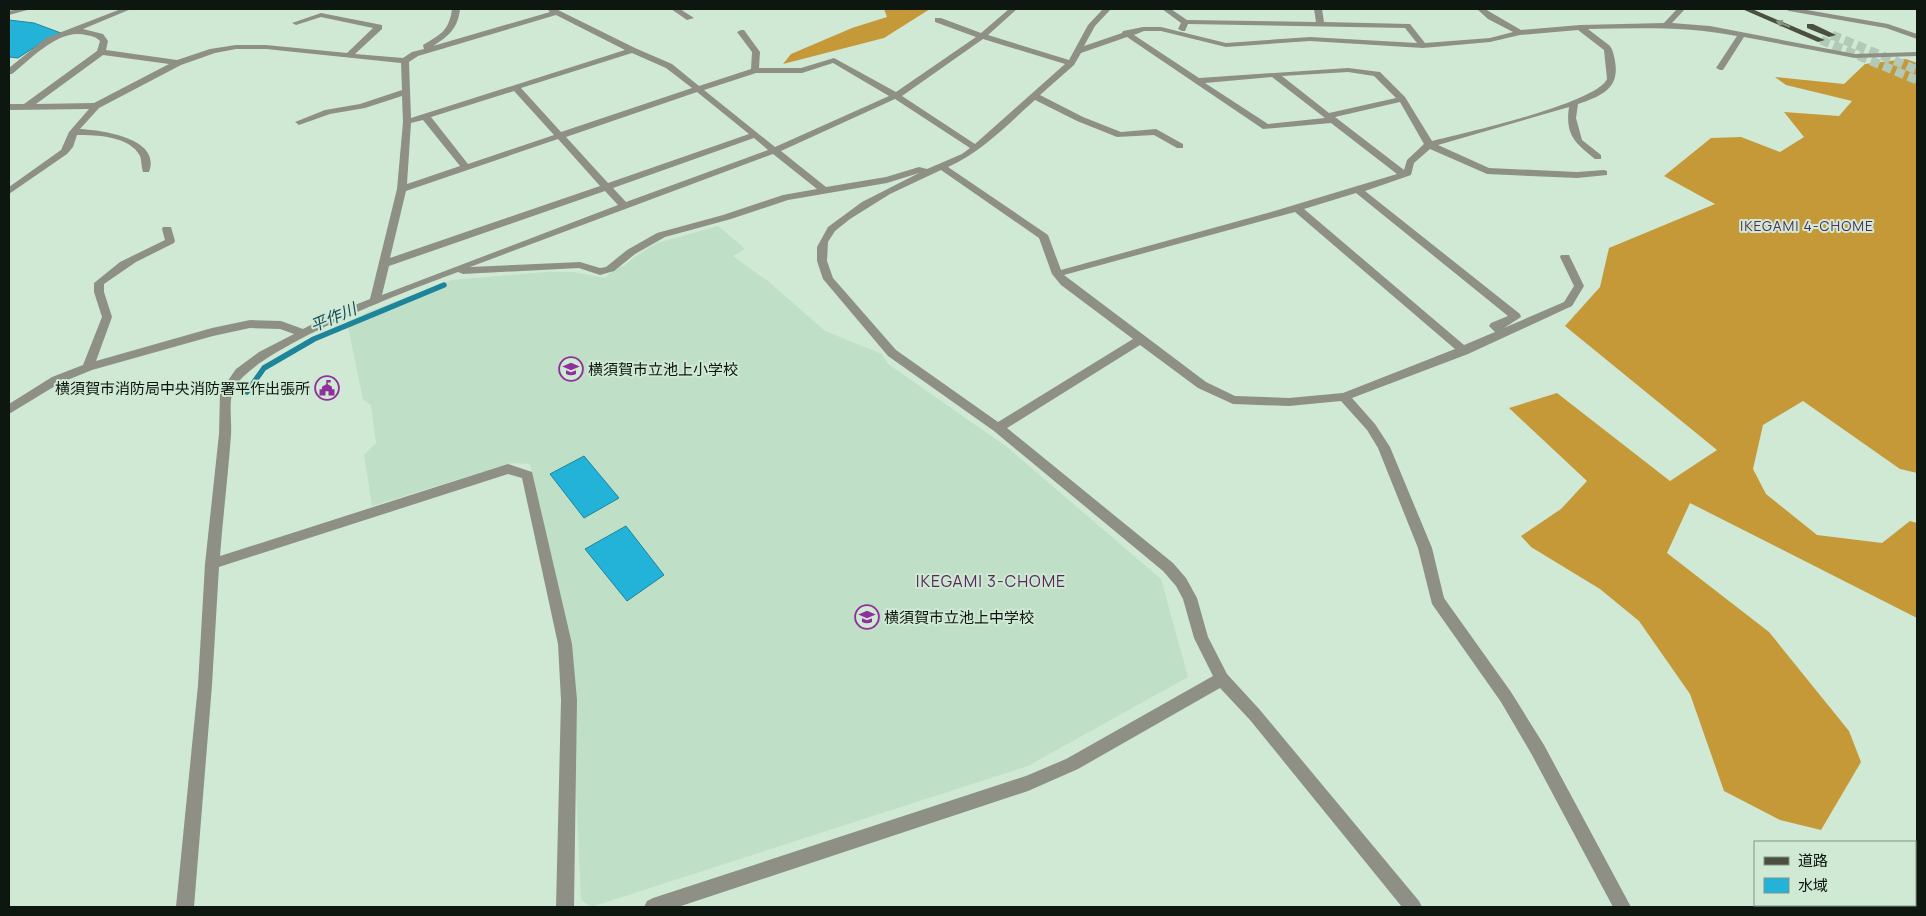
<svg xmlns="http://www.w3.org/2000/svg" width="1926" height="916" font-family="Manrope,'Noto Sans JP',sans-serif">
	<rect width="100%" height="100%" fill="#d0e9d5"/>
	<!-- built -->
	<path fill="#bfdfc6" d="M 718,226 L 745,249 L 733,256 L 769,282 L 825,331 L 882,354 L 888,364 L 1007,447 L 1161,579 L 1188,677 L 1028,766 L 591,907 L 581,900 L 570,656 L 530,464 L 512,463 L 372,506 L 364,455 L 376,443 L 371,405 L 363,400 L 347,322 L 370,311 L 452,280 L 547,272 L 574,272 L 605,278 L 615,268 L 624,266 L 633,258 L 657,243 Z"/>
	<!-- forest -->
	<g fill="#c59938">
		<path d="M 884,9 L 930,9 L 884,38 L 783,64 L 791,54 L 852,28 L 887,17 Z"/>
		<path d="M 1906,59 L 1917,63 L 1917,473 L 1900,469 L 1803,401 L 1763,425 L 1753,469 L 1766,494 L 1817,535 L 1882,543 L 1910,521 L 1917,523 L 1917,618 L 1690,503 L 1667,553 L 1769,632 L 1849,731 L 1861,762 L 1821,830 L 1780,820 L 1724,791 L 1690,694 L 1639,621 L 1600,589 L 1531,547 L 1521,536 L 1561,509 L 1587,481 L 1509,408 L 1557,393 L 1670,481 L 1717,450 L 1565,326 L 1600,287 L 1609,248 L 1715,204 L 1664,176 L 1711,138 L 1741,137 L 1780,152 L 1804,137 L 1784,112 L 1839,116 L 1852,101 L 1786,85 L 1775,77 L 1844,84 L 1865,64 Z"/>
	</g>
	<!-- water -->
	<g fill="#24b3d8" stroke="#1d849c">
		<path d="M 9,20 L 34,23 L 61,33 L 47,39 L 18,58 L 9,57 Z"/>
		<path d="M 584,456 L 619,498 L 584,518 L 550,474 Z"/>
		<path d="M 626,526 L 664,575 L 627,601 L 585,549 Z"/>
	</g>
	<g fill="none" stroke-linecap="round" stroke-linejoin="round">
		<!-- stream -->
		<path stroke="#1d849c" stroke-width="5.5" d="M 247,392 L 264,368 L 314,339 L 444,285"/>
		<!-- major-tunnel -->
		<g stroke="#b3c9b7" stroke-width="9" stroke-dasharray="9 4.5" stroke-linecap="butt">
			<path d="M 1832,35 L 1917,70"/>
			<path d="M 1821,40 L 1917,80"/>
		</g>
		<!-- minor -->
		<g fill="#8e9085" fill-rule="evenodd">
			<path d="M 18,9 L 31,9 L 9,15 L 9,11 Z"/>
			<path d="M 121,9 L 131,9 L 83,29 L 103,34 L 108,41 L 106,50 L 177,60 L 210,49 L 236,45 L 266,45 L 347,53 L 373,28 L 321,17 L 296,25 L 292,23 L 321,13 L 382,25 L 382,29 L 355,54 L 403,58 L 412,52 L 424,49 L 423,45 C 441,34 449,31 452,9 L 460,9 C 458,28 449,36 433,46 L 550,12 L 547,9 L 556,9 L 635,48 L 672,64 L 699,86 L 751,69 L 752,52 L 737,32 L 741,30 L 744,30 L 760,52 L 759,68 L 801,68 L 834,58 L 896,92 L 976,37 L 935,22 L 935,18 L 941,18 L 981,33 L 1009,9 L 1017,9 L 988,35 L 1069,60 L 1088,25 L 1103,9 L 1111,9 L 1095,26 L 1084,46 L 1122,33 L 1123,31 L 1143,27 L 1161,27 L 1226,43 L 1310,37 L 1417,43 L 1405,28 L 1188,24 L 1185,31 L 1182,31 L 1178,29 L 1181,23 L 1162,9 L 1171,9 L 1187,20 L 1316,22 L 1314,9 L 1322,9 L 1324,22 L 1410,24 L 1425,43 L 1490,38 L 1513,32 L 1488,19 L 1477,9 L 1485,9 L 1521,30 L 1580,25 L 1664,23 L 1677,9 L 1685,9 L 1672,23 L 1710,26 L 1855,54 L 1917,52 L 1917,56 L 1855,58 L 1744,37 L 1723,70 L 1720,70 L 1716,68 L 1737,36 C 1687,26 1638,28 1588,29 C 1595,35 1603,40 1610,46 C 1613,50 1614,56 1615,61 C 1620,89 1601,96 1578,104 L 1576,118 L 1582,140 L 1601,155 L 1601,159 L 1595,159 C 1575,143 1565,135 1569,107 L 1438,145 L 1489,168 L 1577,172 L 1604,170 L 1607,171 L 1607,175 L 1577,178 L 1487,174 L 1430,149 L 1414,163 L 1411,175 L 1365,191 L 1520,314 L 1521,317 L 1504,328 L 1564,302 L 1574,286 L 1560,257 L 1561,255 L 1569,255 L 1584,286 L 1572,306 L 1468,354 L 1352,398 L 1375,424 L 1390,447 L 1432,548 L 1444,598 L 1511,692 L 1544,745 L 1631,907 L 1613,907 L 1532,755 L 1501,702 L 1432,604 L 1418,548 L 1378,448 L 1367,430 L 1341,401 L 1289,406 L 1233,404 L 1198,388 L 1140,345 L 1007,428 L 1173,563 L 1186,578 L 1197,598 L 1208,637 L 1227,674 L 1260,710 L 1419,901 L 1422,907 L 1402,907 L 1250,720 L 1220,688 L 1078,769 L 1028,791 L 678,907 L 644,907 L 647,901 L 653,898 L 1026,776 L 1066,759 L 1213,676 L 1194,638 L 1183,599 L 1176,586 L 1163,571 L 994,431 L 888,356 L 823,279 L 817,261 L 817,247 L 828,227 L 862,202 L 919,173 L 887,183 L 788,200 L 731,219 L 665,237 L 635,254 L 614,271 L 600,275 L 579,268 L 463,274 L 458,272 C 417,287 240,353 232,394 C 229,407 232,422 231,435 C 228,476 223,516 220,556 L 508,464 L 532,472 L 572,644 L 577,700 L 574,907 L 556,907 L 561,700 L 558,644 L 522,478 L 508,474 L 219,567 L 212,685 L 194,907 L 176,907 L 198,685 L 205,564 L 219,434 L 220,392 L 236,369 L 259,352 L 294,334 L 280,329 L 250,328 L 213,336 L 92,370 L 60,383 L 9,414 L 9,404 L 52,377 L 83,365 L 102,317 L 94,292 L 94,283 L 120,262 L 165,240 L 162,229 L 163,227 L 171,227 L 175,241 L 174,243 L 136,262 L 104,284 L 104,292 L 112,317 L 96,361 L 212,328 L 250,320 L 281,321 L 303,329 L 332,314 L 370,299 L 397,189 L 403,122 L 402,96 L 365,108 L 330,114 L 299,125 L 295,122 L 325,110 L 360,104 L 402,90 L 401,63 L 266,49 L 236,49 L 215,53 L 181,65 L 99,108 L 80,129 C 101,130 162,138 149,172 L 143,172 C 141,167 142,161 140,156 C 130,136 96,135 77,135 L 73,147 L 67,154 L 9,194 L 9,187 L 61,150 L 69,132 L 89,109 L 9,110 L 9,104 L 24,104 L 97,51 L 100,41 C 96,37 92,36 86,35 C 59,28 32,58 12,74 L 9,74 L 9,68 L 46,38 ZM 556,15 L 625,50 L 411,118 L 409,62 L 418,56 ZM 1578,30 L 1604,50 L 1607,79 C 1597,103 1461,134 1432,141 L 1405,97 L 1380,72 L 1348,68 L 1199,78 L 1134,35 L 1144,31 L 1161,31 L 1226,47 L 1310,41 L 1423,48 L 1490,42 L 1520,35 ZM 1127,37 L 1263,129 L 1331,123 L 1397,174 L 1271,212 L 1061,270 L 1048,235 L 948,167 C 982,152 1008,124 1035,100 L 1077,121 L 1117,137 L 1154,135 L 1177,148 L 1183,148 L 1183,144 L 1156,129 L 1121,132 L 1083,117 L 1040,95 L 1074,65 L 1081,53 ZM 983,39 L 1065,64 L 975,144 L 902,96 ZM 632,53 L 666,68 L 692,88 L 561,132 L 521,88 ZM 103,55 L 169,64 L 94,103 L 36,104 ZM 833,63 L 889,96 L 775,147 L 704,90 L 756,73 L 802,73 ZM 1348,72 L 1374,76 L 1396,98 L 1329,113 L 1282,76 ZM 1272,77 L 1325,118 L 1268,124 L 1205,83 ZM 514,91 L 554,135 L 468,164 L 431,117 ZM 697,92 L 749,134 L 608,183 L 566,137 ZM 895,99 L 970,148 L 962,154 L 927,169 L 919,167 L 886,177 L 826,187 L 781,151 ZM 1400,102 L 1424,144 L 1407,160 L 1404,170 L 1335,117 ZM 423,120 L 460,166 L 407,184 L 411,123 ZM 754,138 L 768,150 L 626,202 L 613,188 ZM 558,139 L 600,186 L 390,258 L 406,191 ZM 773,154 L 817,189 L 783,195 L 723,215 L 657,233 L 627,250 L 606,267 L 600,268 L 580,262 L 470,267 ZM 941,170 L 1039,238 L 1052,274 L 1061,285 L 1133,339 L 998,422 L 896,350 L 833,278 L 827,261 L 828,242 L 835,231 L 850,219 L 890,194 ZM 605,191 L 618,205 L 382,295 L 389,266 ZM 1356,193 L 1508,316 L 1491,323 L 1489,326 L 1495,332 L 1464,345 L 1304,209 ZM 1295,212 L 1455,349 L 1343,393 L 1289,398 L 1235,396 L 1206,382 L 1064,275 Z"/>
			<path d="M 671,9 L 680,9 L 694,18 L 687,20 Z"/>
			<path d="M 1785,9 L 1801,9 L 1888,24 L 1917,34 L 1917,39 L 1886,28 L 1789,11 Z"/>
		</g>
		<!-- major -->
		<g fill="#4b4f3b" fill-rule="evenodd">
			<path d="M 1742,9 L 1752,9 L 1825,40 L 1818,42 Z"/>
			<path d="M 1807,24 L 1813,24 L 1836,35 L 1829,37 L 1807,28 Z"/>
		</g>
	</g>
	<!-- one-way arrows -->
	<defs><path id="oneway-solid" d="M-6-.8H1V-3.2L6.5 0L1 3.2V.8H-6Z" transform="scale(1.25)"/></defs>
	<use fill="#879480" href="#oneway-solid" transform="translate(1783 24) rotate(-157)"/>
	<!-- icons -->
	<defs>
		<g id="school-ring" transform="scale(1.25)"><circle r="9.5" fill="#d0e9d5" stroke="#8f319a" stroke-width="1.5"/><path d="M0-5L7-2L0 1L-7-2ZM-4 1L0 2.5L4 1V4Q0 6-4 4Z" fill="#8f319a"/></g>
		<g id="civic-ring" transform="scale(1.25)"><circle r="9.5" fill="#d0e9d5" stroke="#8f319a" stroke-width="1.5"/><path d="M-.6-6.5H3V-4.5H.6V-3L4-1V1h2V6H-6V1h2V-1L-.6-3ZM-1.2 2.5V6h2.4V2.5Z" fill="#8f319a"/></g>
	</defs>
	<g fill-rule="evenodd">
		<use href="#school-ring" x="571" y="369"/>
		<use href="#civic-ring" x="327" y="388"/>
		<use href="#school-ring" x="867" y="617"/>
	</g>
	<g text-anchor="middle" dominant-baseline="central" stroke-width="4" stroke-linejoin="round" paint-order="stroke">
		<!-- far-neighbourhood labels -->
		<g font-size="14" letter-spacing="1" fill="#55275a" stroke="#d0e9d5">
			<text x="1807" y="225">IKEGAMI 4-CHOME</text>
		</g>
		<!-- poi labels -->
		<g font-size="15" fill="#0d160f" stroke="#d0e9d5" text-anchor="start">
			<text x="588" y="369">横須賀市立池上小学校</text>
			<text x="310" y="388" text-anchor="end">横須賀市消防局中央消防署平作出張所</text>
			<text x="884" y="617">横須賀市立池上中学校</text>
		</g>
		<!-- water labels -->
		<g font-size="16" font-style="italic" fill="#114958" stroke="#d0e9d5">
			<text transform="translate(333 317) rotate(-23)">平作川</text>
		</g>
		<!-- neighbourhood labels -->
		<g font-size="16" letter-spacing="1" fill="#55275a" stroke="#d0e9d5">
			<text x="991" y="581">IKEGAMI 3-CHOME</text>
		</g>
	</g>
	<!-- border -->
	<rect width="1926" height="916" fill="none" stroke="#0d160f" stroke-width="20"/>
	<!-- legend -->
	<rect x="1754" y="841" width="162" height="65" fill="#d0e9d5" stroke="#829586"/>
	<rect x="1764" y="857" width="25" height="8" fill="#4b4f3b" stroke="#829586"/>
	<text x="1798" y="866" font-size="15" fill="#0d160f">道路</text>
	<rect x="1764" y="878" width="25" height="15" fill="#24b3d8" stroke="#829586"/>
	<text x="1798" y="891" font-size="15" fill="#0d160f">水域</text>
</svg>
